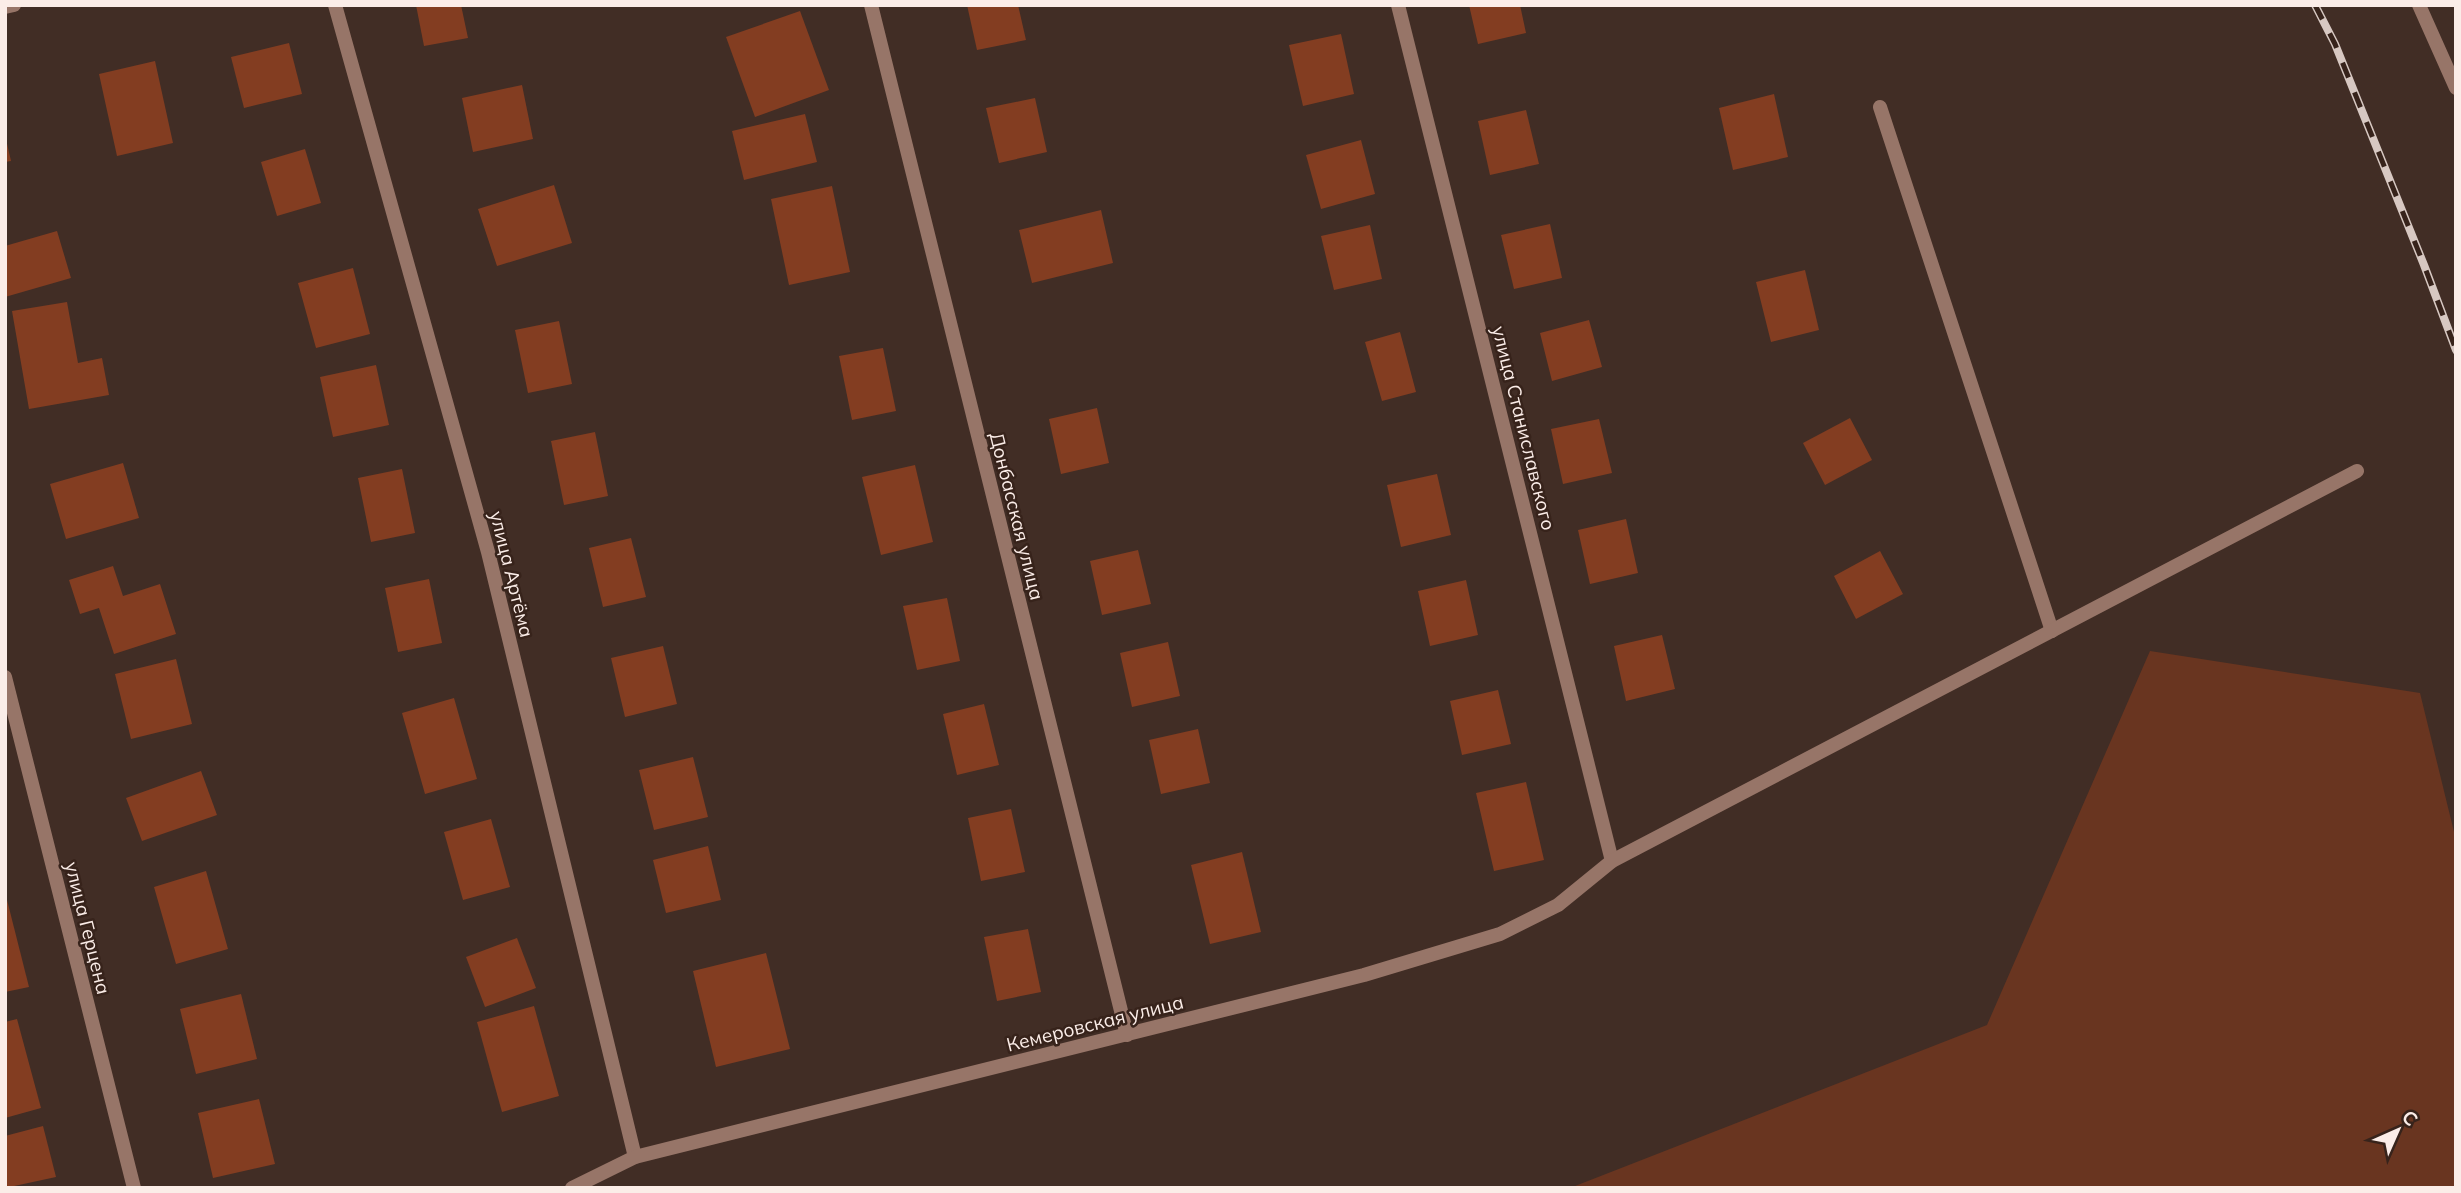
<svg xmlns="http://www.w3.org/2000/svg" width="2461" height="1193" font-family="Mulish,sans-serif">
	<rect width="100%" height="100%" fill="#412d25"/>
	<!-- green -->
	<path fill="#693520" d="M 2150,651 L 2420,693 L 2456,840 L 2456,1188 L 1570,1188 L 1987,1025 Z"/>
	<!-- building -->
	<g fill="#833d21">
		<path d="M 416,5 L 461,5 L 468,38 L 424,46 Z"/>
		<path d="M 967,5 L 1018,5 L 1026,40 L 977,50 Z"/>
		<path d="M 1469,5 L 1520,5 L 1526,33 L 1478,44 Z"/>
		<path d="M 800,11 L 829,90 L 755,117 L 726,37 Z"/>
		<path d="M 1341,34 L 1354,94 L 1303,106 L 1289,45 Z"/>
		<path d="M 289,43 L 302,94 L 244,108 L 231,57 Z"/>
		<path d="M 155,61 L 173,143 L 117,156 L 99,74 Z"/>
		<path d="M 522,85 L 533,139 L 473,152 L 462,98 Z"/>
		<path d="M 1774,94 L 1788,157 L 1733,170 L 1719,108 Z"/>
		<path d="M 1035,98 L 1047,152 L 999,163 L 986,108 Z"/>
		<path d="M 1526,110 L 1539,164 L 1490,175 L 1478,121 Z"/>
		<path d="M 805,114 L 817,162 L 744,180 L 732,131 Z"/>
		<path d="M 5,135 L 11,161 L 5,162 Z"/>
		<path d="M 1361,140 L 1375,194 L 1321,209 L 1306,155 Z"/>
		<path d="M 305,149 L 321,203 L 277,216 L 261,162 Z"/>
		<path d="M 554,185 L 572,243 L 497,266 L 478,209 Z"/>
		<path d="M 832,186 L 850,272 L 789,285 L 771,199 Z"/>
		<path d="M 1101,210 L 1113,263 L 1032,283 L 1019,230 Z"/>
		<path d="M 1550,224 L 1562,278 L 1514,289 L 1501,235 Z"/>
		<path d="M 1370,225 L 1382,279 L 1334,290 L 1321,236 Z"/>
		<path d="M 57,231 L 71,278 L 5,297 L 5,246 Z"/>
		<path d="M 353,268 L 370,334 L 316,348 L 298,283 Z"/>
		<path d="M 1805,270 L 1819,330 L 1771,342 L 1756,282 Z"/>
		<path d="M 67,302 L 78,363 L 102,358 L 109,395 L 29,409 L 12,311 Z"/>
		<path d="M 1589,320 L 1602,367 L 1552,381 L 1540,333 Z"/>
		<path d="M 559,321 L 572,384 L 528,393 L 515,330 Z"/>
		<path d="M 1400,332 L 1416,392 L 1382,401 L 1365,342 Z"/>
		<path d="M 883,348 L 896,411 L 852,420 L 839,356 Z"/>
		<path d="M 376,365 L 389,425 L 333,437 L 320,377 Z"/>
		<path d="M 1097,408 L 1109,463 L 1061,474 L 1049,419 Z"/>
		<path d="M 1850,418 L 1872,460 L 1825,485 L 1803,443 Z"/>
		<path d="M 1599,419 L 1612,473 L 1563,484 L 1551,429 Z"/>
		<path d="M 595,432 L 608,496 L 564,505 L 551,441 Z"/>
		<path d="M 123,463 L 139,518 L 66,539 L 50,484 Z"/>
		<path d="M 915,465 L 933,542 L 881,555 L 862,477 Z"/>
		<path d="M 402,469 L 415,533 L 371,542 L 358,478 Z"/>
		<path d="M 1437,474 L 1451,535 L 1401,547 L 1387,485 Z"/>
		<path d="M 1626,519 L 1638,573 L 1590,584 L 1578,530 Z"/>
		<path d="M 631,538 L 646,597 L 603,607 L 589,548 Z"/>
		<path d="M 1138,550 L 1151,604 L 1102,615 L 1090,561 Z"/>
		<path d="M 1880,551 L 1903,594 L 1856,619 L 1834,576 Z"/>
		<path d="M 113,566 L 123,596 L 160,584 L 176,634 L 114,654 L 99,608 L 80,614 L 69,580 Z"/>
		<path d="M 429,579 L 442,643 L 398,652 L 385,588 Z"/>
		<path d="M 1466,580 L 1478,635 L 1430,646 L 1418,591 Z"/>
		<path d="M 947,598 L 960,661 L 917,670 L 903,606 Z"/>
		<path d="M 1662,635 L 1675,689 L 1626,701 L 1614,646 Z"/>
		<path d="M 1168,642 L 1180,696 L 1132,707 L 1120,653 Z"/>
		<path d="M 663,646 L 677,704 L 625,717 L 611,658 Z"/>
		<path d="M 176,659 L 192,724 L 131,739 L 115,674 Z"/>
		<path d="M 1498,690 L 1511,744 L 1462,755 L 1450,701 Z"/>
		<path d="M 454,698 L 477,779 L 425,794 L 402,713 Z"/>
		<path d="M 984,704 L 999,765 L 957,775 L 943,714 Z"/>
		<path d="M 1198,729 L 1210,783 L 1161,794 L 1149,740 Z"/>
		<path d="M 693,757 L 708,817 L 654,830 L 639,770 Z"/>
		<path d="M 201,771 L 217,815 L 142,841 L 126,798 Z"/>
		<path d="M 1526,782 L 1544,860 L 1494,871 L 1476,793 Z"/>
		<path d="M 1011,809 L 1025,872 L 981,881 L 968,818 Z"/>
		<path d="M 491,819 L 510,887 L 463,900 L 444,832 Z"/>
		<path d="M 708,846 L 721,900 L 666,913 L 653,860 Z"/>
		<path d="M 1242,852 L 1261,932 L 1210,944 L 1191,865 Z"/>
		<path d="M 206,871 L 228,949 L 176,964 L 154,887 Z"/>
		<path d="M 5,892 L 29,987 L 5,992 Z"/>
		<path d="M 1028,929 L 1041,992 L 997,1001 L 984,937 Z"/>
		<path d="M 517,938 L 536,988 L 485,1007 L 466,957 Z"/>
		<path d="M 766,953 L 790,1049 L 716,1067 L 693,971 Z"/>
		<path d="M 241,994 L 257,1059 L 196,1074 L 180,1009 Z"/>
		<path d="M 534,1006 L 559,1096 L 502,1112 L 477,1022 Z"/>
		<path d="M 17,1019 L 41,1108 L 5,1118 L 5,1022 Z"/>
		<path d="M 259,1099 L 275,1164 L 213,1178 L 198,1113 Z"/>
		<path d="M 43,1126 L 56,1177 L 5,1188 L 5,1136 Z"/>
	</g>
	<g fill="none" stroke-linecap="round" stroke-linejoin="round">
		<!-- service -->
		<path stroke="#977568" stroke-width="14" d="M 2419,5 L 2456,88"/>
		<!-- minor -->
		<g stroke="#977568" stroke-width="14">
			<path d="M 335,5 L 488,552 L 635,1157"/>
			<path d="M 871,5 L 1127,1035"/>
			<path d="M 1398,5 L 1612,861"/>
			<path d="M 5,7 L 14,5"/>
			<path d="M 1880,107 L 2052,631"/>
			<path d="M 5,677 L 134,1188"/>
			<path d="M 572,1188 L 635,1157 L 1364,975 L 1500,934 L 1558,905 L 1612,861 L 2357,471"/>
		</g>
		<!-- rail casing -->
		<g stroke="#d7c8c2" stroke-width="8">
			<path id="rail" d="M 2315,5 L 2335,44 L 2424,265 L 2456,350"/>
		</g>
		<!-- rail -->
		<use href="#rail" stroke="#37231b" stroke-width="5" stroke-dasharray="16" stroke-linecap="butt"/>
	</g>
	<g text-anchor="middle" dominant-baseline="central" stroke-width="5" stroke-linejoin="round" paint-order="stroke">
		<!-- street labels -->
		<g font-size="19" fill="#fbede8" stroke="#37231b">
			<text transform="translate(1524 428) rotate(76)">улица Станиславского</text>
			<text transform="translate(1017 516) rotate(76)">Донбасская улица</text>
			<text transform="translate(512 574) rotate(76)">улица Артёма</text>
			<text transform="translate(88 928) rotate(76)">улица Герцена</text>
			<text transform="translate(1095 1023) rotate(-14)">Кемеровская улица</text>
		</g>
	</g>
	<!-- border -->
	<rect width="2461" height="1193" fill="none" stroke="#fbede8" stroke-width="14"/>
	<!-- north arrow -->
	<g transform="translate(2398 1130) rotate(45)" stroke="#37231b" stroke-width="5" paint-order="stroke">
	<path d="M0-5L12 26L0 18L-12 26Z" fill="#fbede8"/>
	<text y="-10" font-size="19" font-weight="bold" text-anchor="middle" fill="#fbede8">С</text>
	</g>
</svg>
